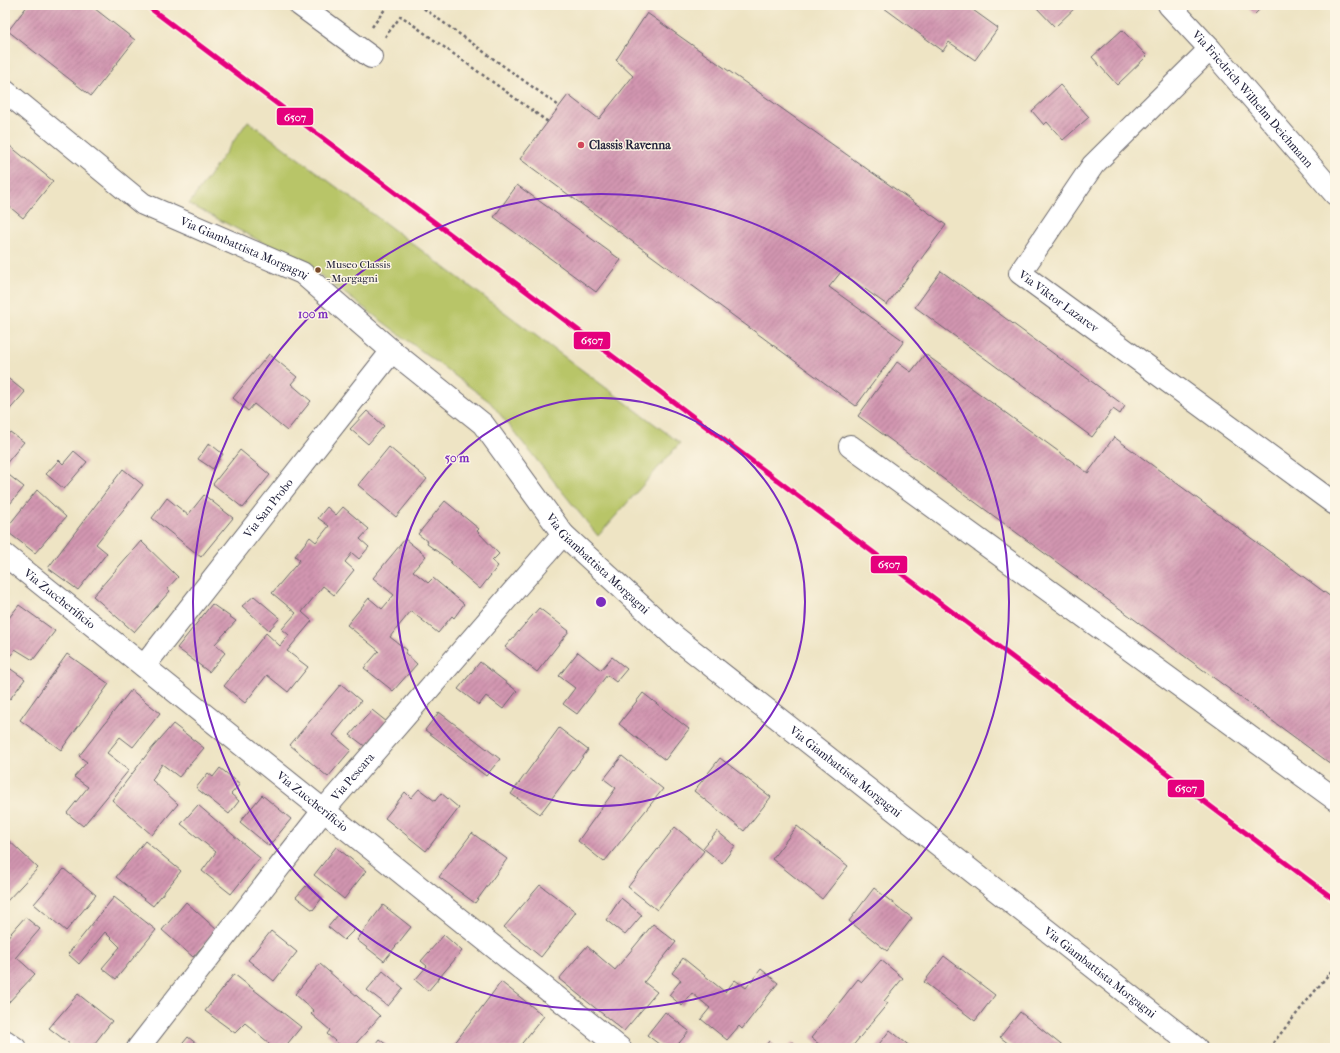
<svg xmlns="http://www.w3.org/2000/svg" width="1340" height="1053" font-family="'IM FELL French Canon',serif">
	<defs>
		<pattern id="building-hatch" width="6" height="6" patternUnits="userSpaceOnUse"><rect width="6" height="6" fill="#d295b0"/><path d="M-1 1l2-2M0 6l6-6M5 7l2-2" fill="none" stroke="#aa7990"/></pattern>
	</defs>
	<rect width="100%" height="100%" fill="#fcf5e5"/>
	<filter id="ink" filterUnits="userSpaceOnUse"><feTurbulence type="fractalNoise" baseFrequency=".025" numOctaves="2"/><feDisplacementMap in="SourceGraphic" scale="8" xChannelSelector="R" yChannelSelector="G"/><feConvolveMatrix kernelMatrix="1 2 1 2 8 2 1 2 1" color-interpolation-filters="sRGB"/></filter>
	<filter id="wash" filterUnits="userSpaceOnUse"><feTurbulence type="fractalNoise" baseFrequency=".012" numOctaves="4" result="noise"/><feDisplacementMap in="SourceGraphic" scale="16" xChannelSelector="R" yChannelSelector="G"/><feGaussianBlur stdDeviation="0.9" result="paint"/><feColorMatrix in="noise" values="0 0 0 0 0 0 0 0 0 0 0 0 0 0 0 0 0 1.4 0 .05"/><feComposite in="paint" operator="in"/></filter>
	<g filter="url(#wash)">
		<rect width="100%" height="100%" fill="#eee4c4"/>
		<!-- green -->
		<path fill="#b8c567" stroke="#6d7451" d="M 248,121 L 680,443 L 598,536 L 490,402 L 308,266 L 189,204 Z"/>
		<g id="blocks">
			<!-- building -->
			<g fill="url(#building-hatch)">
				<path d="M 28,5 L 90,5 L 135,40 L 91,96 L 8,31 Z"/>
				<path d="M 880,5 L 966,5 L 998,28 L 975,60 L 949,42 L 943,51 Z"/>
				<path d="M 1034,5 L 1078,5 L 1055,27 Z"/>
				<path d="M 1246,5 L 1264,5 L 1255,14 Z"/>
				<path d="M 647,13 L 946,225 L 887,305 L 841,272 L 829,287 L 904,341 L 856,406 L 520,159 L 568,95 L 599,119 L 633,76 L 616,60 Z"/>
				<path d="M 1122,30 L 1147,56 L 1117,85 L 1092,57 Z"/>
				<path d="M 1060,85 L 1089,117 L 1063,140 L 1047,122 L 1044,125 L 1032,111 Z"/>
				<path d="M 5,142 L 53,181 L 23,218 L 5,203 Z"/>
				<path d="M 517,185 L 621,260 L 596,292 L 494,217 Z"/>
				<path d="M 941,271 L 1125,406 L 1120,414 L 1113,409 L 1092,437 L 915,307 Z"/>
				<path d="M 269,354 L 297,377 L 291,384 L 311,401 L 287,431 L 254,404 L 248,411 L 233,398 Z"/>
				<path d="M 925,354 L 1088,473 L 1114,437 L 1335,600 L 1335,767 L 858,416 L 897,362 L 911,372 Z"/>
				<path d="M 5,376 L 25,392 L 5,415 Z"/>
				<path d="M 367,411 L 384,426 L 368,444 L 350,429 Z"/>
				<path d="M 10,432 L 24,442 L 5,465 L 5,438 Z"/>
				<path d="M 209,443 L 223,454 L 213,469 L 198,459 Z"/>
				<path d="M 389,447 L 427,479 L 396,517 L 358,485 Z"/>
				<path d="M 240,450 L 270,475 L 243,508 L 213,484 Z"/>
				<path d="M 74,451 L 87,462 L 64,489 L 46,474 L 59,460 L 63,464 Z"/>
				<path d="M 123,469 L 143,485 L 96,544 L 107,553 L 78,590 L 48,568 Z"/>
				<path d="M 5,472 L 24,487 L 5,510 Z"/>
				<path d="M 37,490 L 66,517 L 35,553 L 5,530 Z"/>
				<path d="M 204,495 L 233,518 L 201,557 L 152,518 L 167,498 L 188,515 Z"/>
				<path d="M 445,501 L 479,529 L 477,531 L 499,554 L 492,561 L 498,566 L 480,589 L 450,563 L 452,562 L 427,544 L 428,542 L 418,534 Z"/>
				<path d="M 327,507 L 336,515 L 343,507 L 369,529 L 360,539 L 369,547 L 359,559 L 352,553 L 345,562 L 354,570 L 334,595 L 323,586 L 302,612 L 312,621 L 287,651 L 308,667 L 288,692 L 267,675 L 245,703 L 224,686 L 266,633 L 280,646 L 289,635 L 282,629 L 296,613 L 272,593 L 300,560 L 295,556 L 310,537 L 316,542 L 329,526 L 318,518 Z"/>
				<path d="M 405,539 L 426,556 L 413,571 L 428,583 L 433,578 L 464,604 L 454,618 L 452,616 L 438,633 L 411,611 L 393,633 L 390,637 L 407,650 L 405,653 L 417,664 L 393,691 L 364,668 L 379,651 L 347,625 L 369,598 L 382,609 L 394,595 L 373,578 Z"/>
				<path d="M 141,541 L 178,577 L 167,589 L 170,591 L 134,632 L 93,596 Z"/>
				<path d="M 254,596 L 280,618 L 269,630 L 242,606 Z"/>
				<path d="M 212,604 L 236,621 L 215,644 L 225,653 L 209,672 L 177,648 Z"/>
				<path d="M 19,605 L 55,631 L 33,660 L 15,649 L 5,665 L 25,679 L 10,699 L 5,695 L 5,623 Z"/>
				<path d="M 539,608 L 569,631 L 537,672 L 505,647 Z"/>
				<path d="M 578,652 L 601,670 L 612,657 L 627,669 L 616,682 L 607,675 L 577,714 L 563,704 L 575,688 L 559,676 Z"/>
				<path d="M 67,654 L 109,684 L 61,750 L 20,720 Z"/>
				<path d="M 480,662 L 517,691 L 503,709 L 486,696 L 479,705 L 458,689 Z"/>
				<path d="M 341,684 L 361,701 L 333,735 L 351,750 L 328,777 L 290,745 Z"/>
				<path d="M 131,690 L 160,713 L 133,747 L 120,737 L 107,753 L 129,770 L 83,826 L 67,813 L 88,787 L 74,777 L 87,762 L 79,756 Z"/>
				<path d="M 643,693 L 689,729 L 665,760 L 619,724 Z"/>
				<path d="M 372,710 L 387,722 L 366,747 L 350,735 Z"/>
				<path d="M 439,712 L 500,759 L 486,776 L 425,730 Z"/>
				<path d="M 173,724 L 204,748 L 179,777 L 162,764 L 152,780 L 178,804 L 152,835 L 112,800 L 148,753 Z"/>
				<path d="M 559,728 L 588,750 L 540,814 L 511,794 Z"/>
				<path d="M 622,756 L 663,789 L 604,862 L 578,841 L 616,788 L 604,779 Z"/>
				<path d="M 720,758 L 771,797 L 744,831 L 694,791 Z"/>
				<path d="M 220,768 L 240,784 L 231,794 L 239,801 L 229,814 L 196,788 L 208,773 L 213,777 Z"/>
				<path d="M 419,789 L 435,801 L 441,793 L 459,808 L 426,851 L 385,818 L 405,792 L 411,798 Z"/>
				<path d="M 262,795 L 291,819 L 269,846 L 240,822 Z"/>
				<path d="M 198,805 L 260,858 L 231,894 L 202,871 L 216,852 L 181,824 Z"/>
				<path d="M 797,826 L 848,866 L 822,899 L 772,859 Z"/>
				<path d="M 675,827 L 704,851 L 657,910 L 628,887 Z"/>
				<path d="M 717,831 L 735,846 L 722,863 L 703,848 Z"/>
				<path d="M 472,833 L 507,859 L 475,903 L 439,877 Z"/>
				<path d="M 5,837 L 38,868 L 6,902 L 5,901 Z"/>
				<path d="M 145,841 L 181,871 L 153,906 L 116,877 Z"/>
				<path d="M 336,847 L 366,871 L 344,899 L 314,875 Z"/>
				<path d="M 64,869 L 96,895 L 66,931 L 34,904 Z"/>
				<path d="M 540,885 L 576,912 L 541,957 L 504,927 Z"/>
				<path d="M 306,886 L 322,898 L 313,910 L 296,897 Z"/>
				<path d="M 874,888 L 912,918 L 887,951 L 849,921 Z"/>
				<path d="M 114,897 L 156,930 L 116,979 L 102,968 L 120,947 L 105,932 L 79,964 L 68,954 Z"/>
				<path d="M 621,898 L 642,915 L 625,935 L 606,920 Z"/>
				<path d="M 186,902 L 217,930 L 193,957 L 162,930 Z"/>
				<path d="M 383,905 L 411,927 L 384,961 L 357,940 Z"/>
				<path d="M 338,915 L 355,929 L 344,940 L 328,927 Z"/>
				<path d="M 25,917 L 40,929 L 16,957 L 35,974 L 7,1004 L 5,1002 L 5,940 Z"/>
				<path d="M 653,924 L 676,942 L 644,982 L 657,992 L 624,1031 L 559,979 L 587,946 L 615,970 Z"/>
				<path d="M 271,931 L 297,952 L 274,981 L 248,960 Z"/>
				<path d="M 444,935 L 462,951 L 428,991 L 415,980 L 427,966 L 421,961 Z"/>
				<path d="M 944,956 L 995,995 L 975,1021 L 924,982 Z"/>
				<path d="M 683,958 L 725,992 L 735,980 L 746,988 L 761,969 L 778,983 L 742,1029 L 739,1026 L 727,1040 L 701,1019 L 710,1008 L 692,993 L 682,1006 L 669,995 L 681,980 L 672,973 Z"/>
				<path d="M 881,960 L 903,978 L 884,1001 L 888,1003 L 851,1048 L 824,1048 L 811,1038 L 858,979 L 862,982 Z"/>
				<path d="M 320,964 L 380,1016 L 352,1048 L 343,1048 L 327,1034 L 330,1030 L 311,1014 L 314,1011 L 295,994 Z"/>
				<path d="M 383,971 L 403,988 L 388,1006 L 367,990 Z"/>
				<path d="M 234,974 L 301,1027 L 284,1048 L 266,1048 L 269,1043 L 245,1023 L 235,1033 L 205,1011 Z"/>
				<path d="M 501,982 L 544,1016 L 518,1048 L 451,1048 Z"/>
				<path d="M 78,994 L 112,1021 L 91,1048 L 75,1048 L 49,1028 Z"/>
				<path d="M 665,1012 L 689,1031 L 675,1048 L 664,1048 L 647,1035 Z"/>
				<path d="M 1020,1012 L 1065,1048 L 1014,1048 L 1000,1037 Z"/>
				<path d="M 890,1030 L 912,1048 L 876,1048 Z"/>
				<path d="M 188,1037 L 202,1048 L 179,1048 Z"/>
				<path d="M 379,1039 L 391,1048 L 372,1048 Z"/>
				<path d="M 769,1041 L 777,1048 L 764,1048 Z"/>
				<path d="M 792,1042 L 800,1048 L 788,1048 Z"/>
			</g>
		</g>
	</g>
	<g filter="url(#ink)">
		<use href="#blocks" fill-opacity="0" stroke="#69666b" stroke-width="1"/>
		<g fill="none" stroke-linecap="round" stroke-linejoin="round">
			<!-- minor casing -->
			<g stroke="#69666b" stroke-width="24">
				<g id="minor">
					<path d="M 300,5 L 371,57"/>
					<path id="s1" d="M 1169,5 L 1210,49 L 1335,194"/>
					<path id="s2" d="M 1210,49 L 1093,165 L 1020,273 L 1335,504"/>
					<path id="s3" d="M 5,91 L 143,204 L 302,273 L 392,351 L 483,424 L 563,534 L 675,637 L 1196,1048"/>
					<path d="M 850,446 L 1335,799"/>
					<path id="s4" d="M 5,555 L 620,1048"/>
					<path id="s5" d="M 144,666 L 392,351"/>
					<path d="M 5,1041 L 15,1048"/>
					<path id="s6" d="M 138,1048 L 323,811 L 563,534"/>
				</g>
			</g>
			<!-- path -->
			<g stroke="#69666b" stroke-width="2.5" stroke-dasharray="3 3" stroke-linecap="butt">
				<path d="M 419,5 L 559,106"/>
				<path d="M 372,27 L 388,5"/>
				<path d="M 385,37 L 401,16 L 548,122"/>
				<path d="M 1269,1048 L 1332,970 L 1335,970"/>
			</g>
			<!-- minor -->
			<use href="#minor" stroke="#fff" stroke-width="22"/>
			<!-- rail-1 casing -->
			<g stroke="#fcf5e5" stroke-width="8">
				<path id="rail-1" d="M 146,5 L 1335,900"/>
			</g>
			<!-- rail-1 -->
			<use href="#rail-1" stroke="#e5007d" stroke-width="5"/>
		</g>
	</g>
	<!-- distance rings -->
	<g fill="none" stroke="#7b2cbf" stroke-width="2">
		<circle cx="601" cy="602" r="204"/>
		<circle cx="601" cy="602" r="408"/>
	</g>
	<!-- markers -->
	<circle fill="#d1495b" stroke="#fcf5e5" stroke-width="1.5" cx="581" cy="145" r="4"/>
	<circle fill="#7a4b2a" stroke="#fcf5e5" stroke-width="1.5" cx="318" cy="270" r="3.5"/>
	<g text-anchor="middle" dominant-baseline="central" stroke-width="3" stroke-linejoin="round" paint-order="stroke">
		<!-- bus labels -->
		<g font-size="11" fill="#22223b" stroke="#fcf5e5" text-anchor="start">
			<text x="326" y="264">Museo Classis<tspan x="326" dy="14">- Morgagni</tspan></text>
		</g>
		<!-- street labels -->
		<g font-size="12" fill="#22223b" stroke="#fcf5e5">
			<text stroke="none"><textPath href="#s1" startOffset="126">Via Friedrich Wilhelm Deichmann</textPath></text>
			<text stroke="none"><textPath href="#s3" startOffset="289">Via Giambattista Morgagni</textPath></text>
			<text stroke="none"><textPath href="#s2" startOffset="343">Via Viktor Lazarev</textPath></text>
			<text stroke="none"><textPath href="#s5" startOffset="201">Via San Probo</textPath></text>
			<text stroke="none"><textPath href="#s3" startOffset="769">Via Giambattista Morgagni</textPath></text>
			<text stroke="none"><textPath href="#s4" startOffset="70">Via Zuccherificio</textPath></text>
			<text stroke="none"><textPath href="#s3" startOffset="1093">Via Giambattista Morgagni</textPath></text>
			<text stroke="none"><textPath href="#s6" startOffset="346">Via Pescara</textPath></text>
			<text stroke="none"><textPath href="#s4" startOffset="394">Via Zuccherificio</textPath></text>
			<text stroke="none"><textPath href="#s3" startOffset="1417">Via Giambattista Morgagni</textPath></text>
		</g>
		<!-- poi labels -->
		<g font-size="12" font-weight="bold" fill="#22223b" stroke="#fcf5e5" text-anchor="start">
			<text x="589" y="145">Classis Ravenna</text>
		</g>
	</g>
	<circle cx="601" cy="602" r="6" fill="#7b2cbf" stroke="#fcf5e5" stroke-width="2"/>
	<g font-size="12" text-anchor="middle" font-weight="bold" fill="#7b2cbf" stroke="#fcf5e5" stroke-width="3" stroke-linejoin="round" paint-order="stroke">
		<text x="313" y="318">100 m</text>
		<text x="457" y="462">50 m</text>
	</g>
	<g stroke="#fcf5e5" stroke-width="1.5">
		<rect x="276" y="107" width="38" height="19" rx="4" fill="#e5007d"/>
		<rect x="573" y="331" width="38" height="19" rx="4" fill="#e5007d"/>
		<rect x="870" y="555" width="38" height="19" rx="4" fill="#e5007d"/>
		<rect x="1167" y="779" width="38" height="19" rx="4" fill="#e5007d"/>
	</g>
	<g font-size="11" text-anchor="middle" font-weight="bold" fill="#fff">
		<text x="295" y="121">6507</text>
		<text x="592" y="344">6507</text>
		<text x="889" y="568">6507</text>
		<text x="1186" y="792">6507</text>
	</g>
	<!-- margin -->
	<rect width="1340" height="1053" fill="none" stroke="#fcf5e5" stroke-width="20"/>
</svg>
